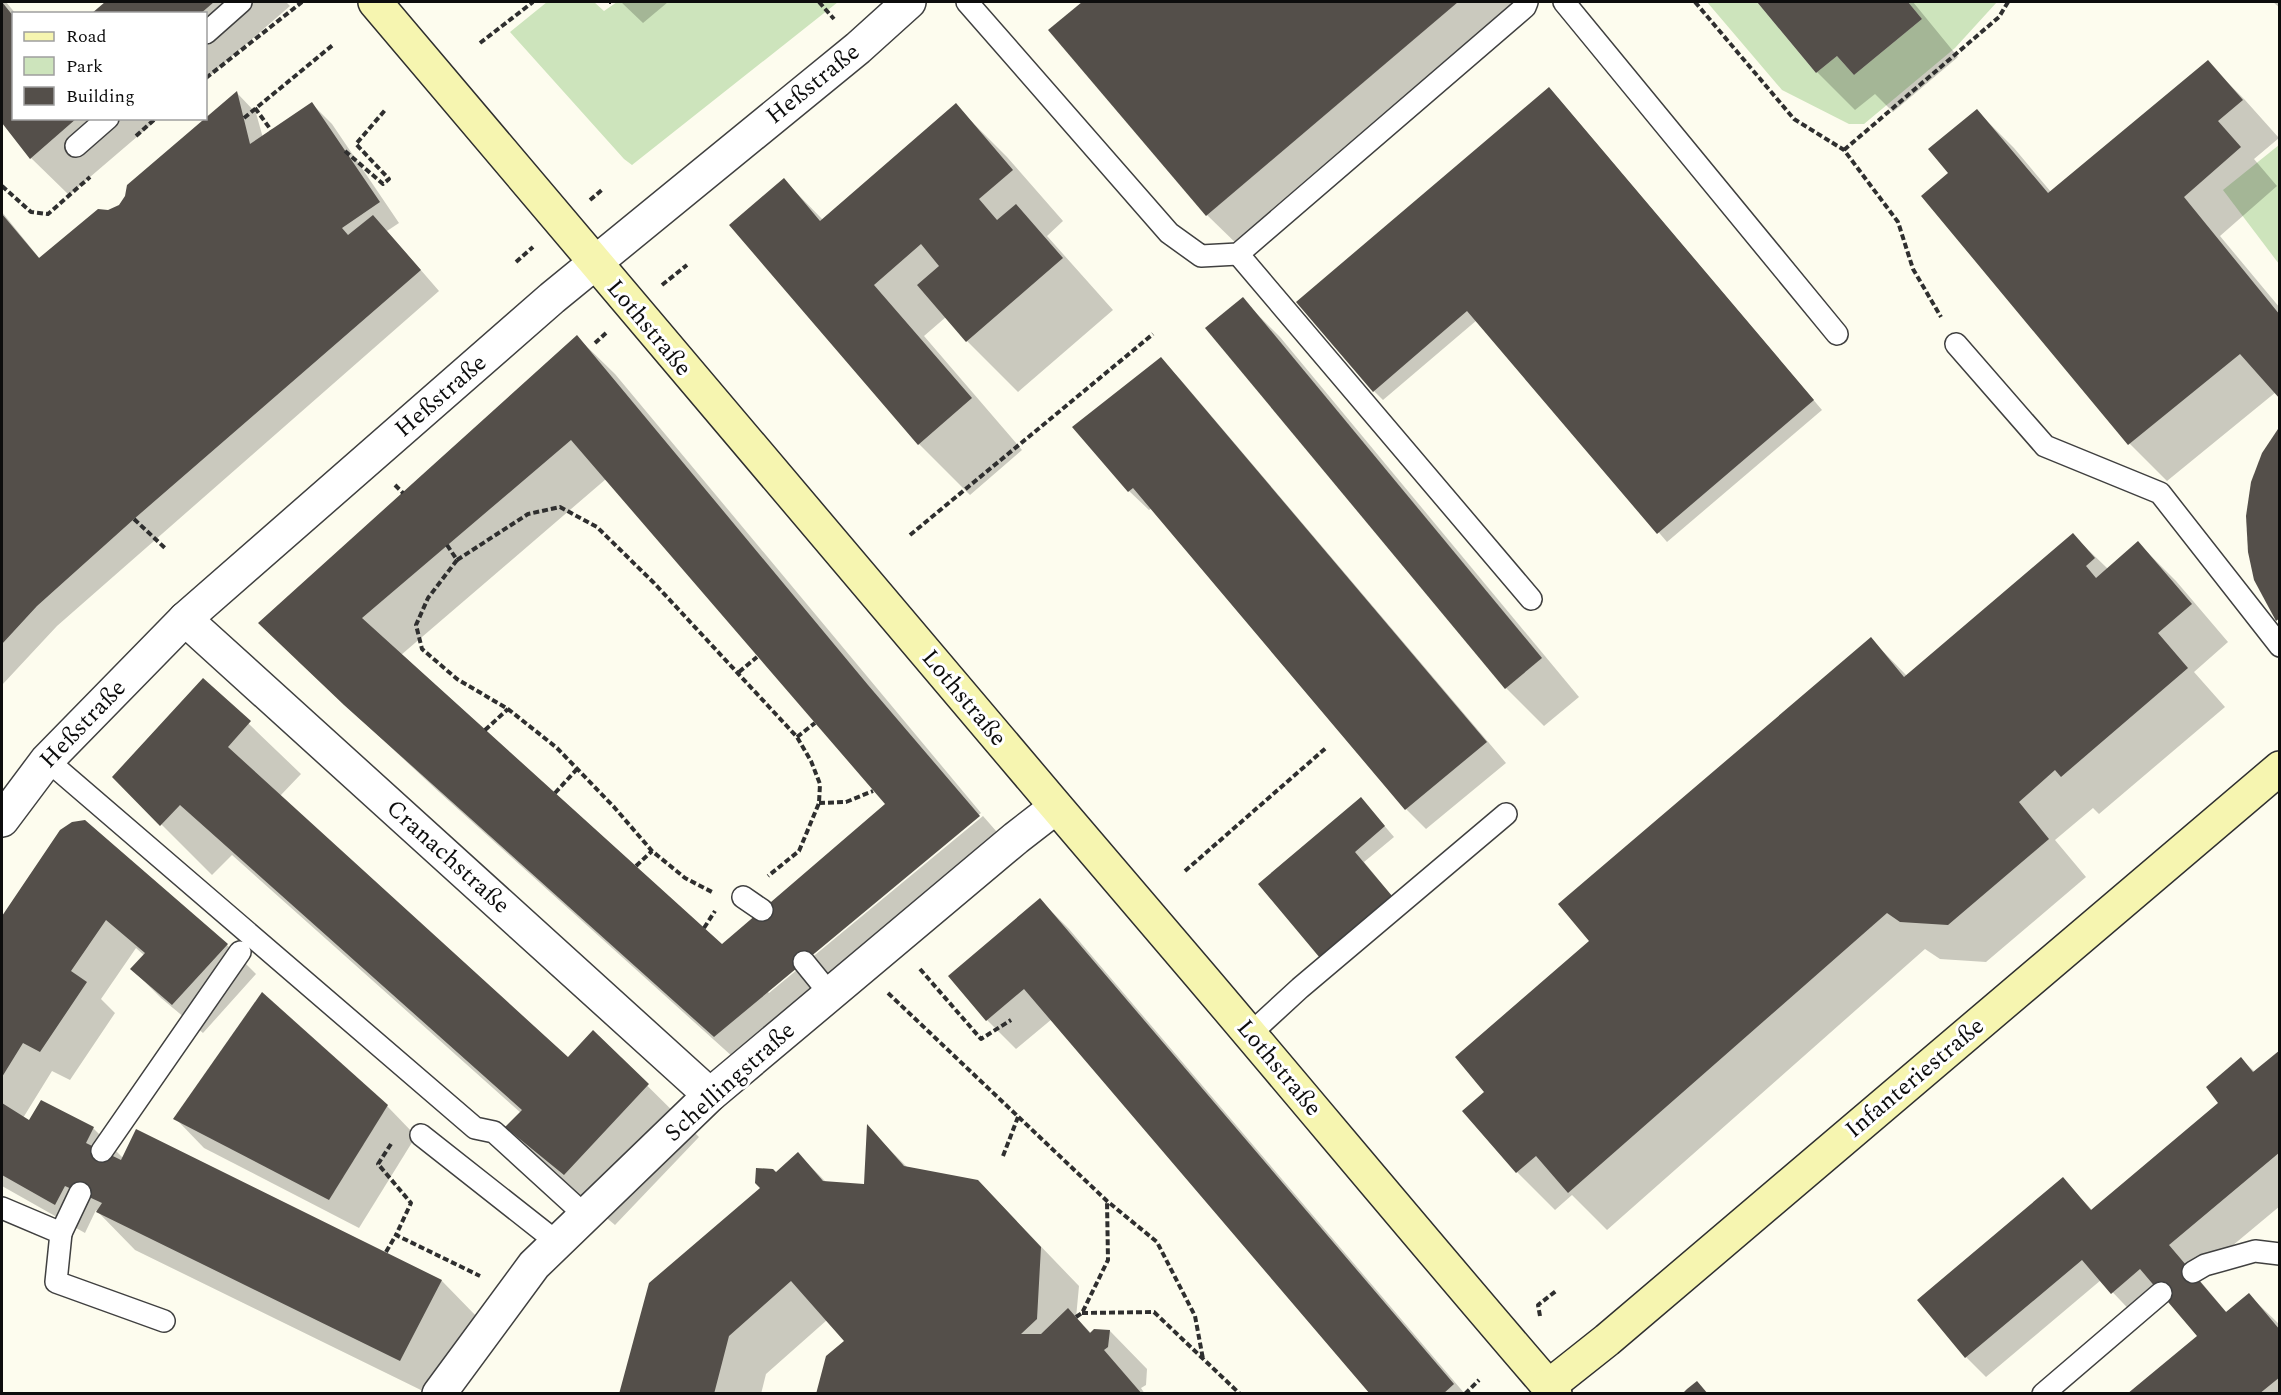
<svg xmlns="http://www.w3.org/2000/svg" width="2281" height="1395" font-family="Spectral,serif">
	<rect width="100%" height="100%" fill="#fdfcee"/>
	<!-- green -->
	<g fill="#cde4bc">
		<path d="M 547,2 L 594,2 L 604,11 L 617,2 L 838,2 L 632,165 L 624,159 L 510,32 Z"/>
		<path d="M 1707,2 L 1757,2 L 1816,73 L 1837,56 L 1854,75 L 1922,19 L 1908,2 L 1997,2 L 1955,48 L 1864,124 L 1849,124 L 1782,90 Z"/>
		<path d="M 2279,145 L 2279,264 L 2223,190 Z"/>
	</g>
	<!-- shadow -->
	<g fill="#0003" fill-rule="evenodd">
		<path d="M 2,2 L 6,2 L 16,14 L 14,14 L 14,118 L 159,118 L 69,195 L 31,158 L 2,121 Z"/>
		<path d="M 107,2 L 286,2 L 290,6 L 206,79 L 206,14 L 93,14 Z"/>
		<path d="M 621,2 L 668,2 L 643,23 Z"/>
		<path d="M 1084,2 L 1539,2 L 1245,252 L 1207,215 L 1050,30 Z"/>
		<path d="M 1759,2 L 1913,2 L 1958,57 L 1893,112 L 1875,94 L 1855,110 L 1817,72 Z"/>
		<path d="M 2273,2 L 2280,2 L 2280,8 Z"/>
		<path d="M 2207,62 L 2245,100 L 2279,138 L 2254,159 L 2277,186 L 2220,236 L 2280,308 L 2280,396 L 2276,392 L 2167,481 L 2130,444 L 1950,173 L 1977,111 L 2014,148 L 2051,192 Z"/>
		<path d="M 237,93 L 256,113 L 263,138 L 312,104 L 332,124 L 399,223 L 387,231 L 439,291 L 57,626 L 2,685 L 2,212 L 40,259 L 108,212 L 120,207 Z"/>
		<path d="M 1558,98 L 1822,410 L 1667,542 L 1477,320 L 1383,400 L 1374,391 Z"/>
		<path d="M 956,106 L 1007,157 L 1063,221 L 1047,236 L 1113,310 L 1018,392 L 967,341 L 946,317 L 924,336 L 1022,450 L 970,495 L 919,444 L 784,180 L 823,220 Z"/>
		<path d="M 1242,299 L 1280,337 L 1579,697 L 1544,726 L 1506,688 L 1207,329 Z"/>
		<path d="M 577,337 L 615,374 L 981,813 L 767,991 L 769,993 L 983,816 L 1017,855 L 744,1067 L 439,792 L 298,661 ZM 606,479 L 887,804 L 723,947 L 401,655 Z"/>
		<path d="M 1160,359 L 1180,379 L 1506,763 L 1426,829 L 1406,809 L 1152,508 L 1149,510 L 1129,491 Z"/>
		<path d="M 2278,432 L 2280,433 L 2280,622 L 2255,580 L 2263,454 Z"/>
		<path d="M 2073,535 L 2108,569 L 2138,543 L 2176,581 L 2228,642 L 2194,672 L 2225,707 L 2099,814 L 2093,808 L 2055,840 L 2086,877 L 1986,962 L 1940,959 L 1925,949 L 1607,1230 L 1572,1195 L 1555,1210 L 1517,1172 L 1464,1111 L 1487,1092 L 1591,941 L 1871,639 L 1907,676 Z"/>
		<path d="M 203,680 L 301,774 L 280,796 L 568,1060 L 593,1032 L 699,1137 L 615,1225 L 558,1177 L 507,1127 L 521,1113 L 232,855 L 212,875 L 114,777 Z"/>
		<path d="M 1370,809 L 1394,837 L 1364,862 L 1401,907 L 1331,966 L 1260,884 Z"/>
		<path d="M 61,831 L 227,945 L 256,974 L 203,1033 L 161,998 L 132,969 L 145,956 L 136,948 L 101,999 L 115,1013 L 70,1080 L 52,1071 L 23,1118 L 29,1122 L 41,1102 L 93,1128 L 124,1159 L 137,1131 L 442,1281 L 479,1319 L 429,1394 L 135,1250 L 96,1210 L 85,1233 L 2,1186 L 2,918 Z"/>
		<path d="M 1040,900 L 1069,929 L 1465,1394 L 1372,1394 L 1052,1019 L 1016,1049 L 987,1020 L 950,977 Z"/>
		<path d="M 2280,1052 L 2280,1206 L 2196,1276 L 2227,1313 L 2249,1295 L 2280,1325 L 2280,1394 L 2129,1394 L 2199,1336 L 2168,1300 L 2141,1322 L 2101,1280 L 1986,1377 L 1966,1357 L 1919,1301 L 2063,1179 L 2092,1210 L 2220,1103 L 2241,1059 L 2255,1072 Z"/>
		<path d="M 387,1106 L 416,1136 L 359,1228 L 204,1148 L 175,1118 Z"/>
		<path d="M 868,1128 L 908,1168 L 978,1181 L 1079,1286 L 1076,1318 L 1091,1333 L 1110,1331 L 1147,1369 L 1146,1385 L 1141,1388 L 1145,1394 L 818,1394 L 846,1341 L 827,1320 L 766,1374 L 761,1394 L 620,1394 L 776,1174 L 798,1154 L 827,1183 L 865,1185 Z"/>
	</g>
	<!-- building -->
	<g fill="#544f4a" fill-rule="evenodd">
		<path d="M 2,2 L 14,17 L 14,118 L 77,118 L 30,159 L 2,123 Z"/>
		<path d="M 105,2 L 214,2 L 200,14 L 91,14 Z"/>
		<path d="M 1082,2 L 1458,2 L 1206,216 L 1048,30 Z"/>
		<path d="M 1757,2 L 1908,2 L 1922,19 L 1854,75 L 1837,56 L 1816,73 Z"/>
		<path d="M 2208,60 L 2243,100 L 2218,121 L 2241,147 L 2184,197 L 2280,315 L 2280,399 L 2240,354 L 2128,445 L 1921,196 L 1948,173 L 1928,149 L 1977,109 L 2048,193 Z"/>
		<path d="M 1549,87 L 1814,400 L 1657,534 L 1467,311 L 1373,392 L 1296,302 Z"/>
		<path d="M 237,91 L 250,144 L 312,102 L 380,202 L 342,228 L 348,235 L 373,215 L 421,270 L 134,519 L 37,606 L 2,644 L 2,214 L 39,258 L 98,209 L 108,210 L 119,205 L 125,196 L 127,185 Z"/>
		<path d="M 956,103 L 1013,170 L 979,199 L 997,220 L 1016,204 L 1063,258 L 966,342 L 917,285 L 939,266 L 921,244 L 874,285 L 972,398 L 918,445 L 729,225 L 784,178 L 820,221 Z"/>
		<path d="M 1243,297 L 1542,658 L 1505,689 L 1205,328 Z"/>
		<path d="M 577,335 L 868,685 L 980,816 L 714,1037 L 344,705 L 258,623 ZM 571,440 L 885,804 L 722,944 L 362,618 Z"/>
		<path d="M 1161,357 L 1487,742 L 1405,810 L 1133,488 L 1128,492 L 1072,427 Z"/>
		<path d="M 2278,429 L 2280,618 L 2276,621 L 2254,580 L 2248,552 L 2246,516 L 2251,482 L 2262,453 Z"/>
		<path d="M 2073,533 L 2095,558 L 2086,566 L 2096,578 L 2138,541 L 2192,604 L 2158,633 L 2188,668 L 2061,777 L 2055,770 L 2019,802 L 2049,839 L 1948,925 L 1900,922 L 1887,913 L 1568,1193 L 1536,1156 L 1516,1173 L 1462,1111 L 1484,1092 L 1455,1057 L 1589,941 L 1558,904 L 1871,637 L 1904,677 Z"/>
		<path d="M 203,678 L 251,721 L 228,747 L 568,1057 L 593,1030 L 649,1084 L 564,1175 L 505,1127 L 522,1110 L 180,805 L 160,826 L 112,777 Z"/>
		<path d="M 1361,797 L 1385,826 L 1355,852 L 1392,896 L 1320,958 L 1258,884 Z"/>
		<path d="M 85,820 L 228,944 L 172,1005 L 130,969 L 145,953 L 106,920 L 71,971 L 87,982 L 40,1052 L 23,1043 L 2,1077 L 2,916 L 60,830 L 72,822 Z"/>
		<path d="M 1040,898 L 1454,1384 L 1443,1394 L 1370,1394 L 1024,989 L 986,1021 L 948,976 Z"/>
		<path d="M 262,992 L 388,1105 L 329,1200 L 173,1119 Z"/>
		<path d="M 2280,1050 L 2280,1152 L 2169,1245 L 2226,1312 L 2249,1293 L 2280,1330 L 2280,1377 L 2259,1394 L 2127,1394 L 2197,1336 L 2140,1269 L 2111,1294 L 2082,1260 L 1965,1358 L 1917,1300 L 2063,1177 L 2091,1210 L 2218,1103 L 2206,1087 L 2241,1057 L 2253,1072 Z"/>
		<path d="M 41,1100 L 94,1127 L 86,1143 L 121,1160 L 136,1129 L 442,1280 L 400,1361 L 96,1212 L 102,1203 L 65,1186 L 55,1205 L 2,1175 L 2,1103 L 29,1120 Z"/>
		<path d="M 867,1124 L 904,1166 L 978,1180 L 1041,1247 L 1037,1319 L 1021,1334 L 1041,1334 L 1068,1308 L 1090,1333 L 1094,1329 L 1110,1330 L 1108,1347 L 1104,1350 L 1142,1394 L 816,1394 L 826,1356 L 844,1341 L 791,1281 L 729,1336 L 714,1394 L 619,1394 L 649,1283 L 760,1188 L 755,1183 L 756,1168 L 773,1169 L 776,1172 L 798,1152 L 823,1181 L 864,1184 Z"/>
		<path d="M 1697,1381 L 1708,1394 L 1682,1394 L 1687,1389 Z"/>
	</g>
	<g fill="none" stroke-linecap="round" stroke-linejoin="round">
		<!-- lane casing -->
		<g stroke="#404040" stroke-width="24">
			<g id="lane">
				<path d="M 967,2 L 1169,233 L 1201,256 L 1238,254 L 1525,7 L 1527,2"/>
				<path d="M 1564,2 L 1837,334"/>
				<path d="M 206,33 L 241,2"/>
				<path d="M 76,146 L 108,118"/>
				<path d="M 1238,254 L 1531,599"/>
				<path d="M 1956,344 L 2045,446 L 2160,493 L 2280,646"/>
				<path d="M 47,760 L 475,1128 L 494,1132 L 586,1216"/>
				<path d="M 743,897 L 762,910"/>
				<path d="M 804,962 L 830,994"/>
				<path d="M 1250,1034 L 1300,988 L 1506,814"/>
				<path d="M 421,1135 L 558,1243"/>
				<path d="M 102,1151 L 240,952"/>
				<path d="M 2,1208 L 61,1233 L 56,1282 L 164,1321"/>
				<path d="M 61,1233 L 80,1193"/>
				<path d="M 2193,1272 L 2205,1265 L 2255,1251 L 2280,1254"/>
				<path d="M 2043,1394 L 2161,1293"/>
			</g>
		</g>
		<!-- street casing -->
		<g stroke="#404040" stroke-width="36">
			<g id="street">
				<path d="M 185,619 L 710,1095"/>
				<path d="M 2,820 L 47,760 L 185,619 L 552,298 L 858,48 L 909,2"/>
				<path d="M 439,1394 L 534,1265 L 710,1095 L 1016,838 L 1056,807"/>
			</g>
		</g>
		<!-- secondary casing -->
		<g stroke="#2f2f2f" stroke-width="36">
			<g id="secondary">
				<path d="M 375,2 C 648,327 923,651 1199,974 C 1318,1114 1435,1255 1555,1394"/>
				<path d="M 1549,1386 L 1607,1340 L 2280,768"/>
			</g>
		</g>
		<!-- path -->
		<g stroke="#2f2f2f" stroke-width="4" stroke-dasharray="6 3" stroke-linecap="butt">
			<path d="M 609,2 L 611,2"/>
			<path d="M 819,2 L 834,19"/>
			<path d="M 1695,2 L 1794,119 L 1844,150 L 1898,222 L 1913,269 L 1941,317"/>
			<path d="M 480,43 L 533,2"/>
			<path d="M 206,78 L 302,2"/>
			<path d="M 255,108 L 271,130"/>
			<path d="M 244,118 L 334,44"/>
			<path d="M 136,136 L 156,118"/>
			<path d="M 1844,150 L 1999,17 L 2008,2"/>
			<path d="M 345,151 L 383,184 L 389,179 L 356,144 L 386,109"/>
			<path d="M 2,186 L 31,212 L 48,214 L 90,177"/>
			<path d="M 590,200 L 603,189"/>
			<path d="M 516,262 L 533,247"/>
			<path d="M 662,285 L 687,265"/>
			<path d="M 595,343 L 606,333"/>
			<path d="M 395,485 L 403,493"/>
			<path d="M 134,519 L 166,549"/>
			<path d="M 910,535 L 1153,334"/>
			<path d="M 447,545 L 457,560 L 428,598 L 416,625 L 422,649 L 457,679 L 508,709 L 557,748 L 614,807 L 652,851 L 685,878 L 712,892"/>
			<path d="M 457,560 L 528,514 L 560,507 L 597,527 L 654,583 L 797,737 L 811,761 L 820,784 L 819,803 L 799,851 L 768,876"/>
			<path d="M 739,672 L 757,657"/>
			<path d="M 485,730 L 508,709"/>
			<path d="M 797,737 L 815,723"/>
			<path d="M 555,793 L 577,769"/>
			<path d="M 819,803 L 846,802 L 873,791"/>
			<path d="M 636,866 L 652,851"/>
			<path d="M 1185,871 L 1327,747"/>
			<path d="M 704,928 L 715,911"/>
			<path d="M 920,969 L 981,1039 L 1011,1020"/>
			<path d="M 888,993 L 1107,1201 L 1157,1242 L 1195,1316 L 1203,1359"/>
			<path d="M 391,1144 L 378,1164 L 411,1203 L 396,1235"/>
			<path d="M 1003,1156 L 1018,1117"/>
			<path d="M 386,1252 L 396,1235 L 480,1276"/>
			<path d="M 1082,1313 L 1154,1312 L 1240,1394"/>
			<path d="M 1540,1316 L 1538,1305 L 1556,1291"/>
			<path d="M 1076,1317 L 1082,1313 L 1108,1260 L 1107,1201"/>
			<path d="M 1465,1394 L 1479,1380"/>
		</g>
		<!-- lane -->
		<use href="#lane" stroke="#fff" stroke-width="21"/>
		<!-- street -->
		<use href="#street" stroke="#fff" stroke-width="33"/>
		<!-- secondary -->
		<use href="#secondary" stroke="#f6f5b0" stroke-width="33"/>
	</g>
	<g text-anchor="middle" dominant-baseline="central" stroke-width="6" stroke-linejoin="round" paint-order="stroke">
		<!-- street labels -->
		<g font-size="24" fill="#0d0d0d" stroke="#fff">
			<text transform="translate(813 84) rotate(-39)">Heßstraße</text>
			<text transform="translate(649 328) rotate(50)">Lothstraße</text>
			<text transform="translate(441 396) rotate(-41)">Heßstraße</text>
			<text transform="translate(964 698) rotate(50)">Lothstraße</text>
			<text transform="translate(83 724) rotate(-46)">Heßstraße</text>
			<text transform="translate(448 857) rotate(42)">Cranachstraße</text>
			<text transform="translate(1279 1068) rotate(50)">Lothstraße</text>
			<text transform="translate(1915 1078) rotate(-40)">Infanteriestraße</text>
			<text transform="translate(730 1082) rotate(-42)">Schellingstraße</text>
		</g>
	</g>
	<!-- border -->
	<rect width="2281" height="1395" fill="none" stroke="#0d0d0d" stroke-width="6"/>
	<!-- legend -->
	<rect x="12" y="12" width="195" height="108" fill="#ffffff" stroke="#9e9e9e" stroke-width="1.5"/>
	<rect x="24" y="32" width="30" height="9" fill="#f6f5b0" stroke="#9e9e9e" stroke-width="1.5"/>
	<text x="66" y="42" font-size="18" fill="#0d0d0d">Road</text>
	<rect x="24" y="57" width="30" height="18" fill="#cde4bc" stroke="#9e9e9e" stroke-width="1.5"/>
	<text x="66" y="72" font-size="18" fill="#0d0d0d">Park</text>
	<rect x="24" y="87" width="30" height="18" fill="#544f4a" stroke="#9e9e9e" stroke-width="1.5"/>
	<text x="66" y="102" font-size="18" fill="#0d0d0d">Building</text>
</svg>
